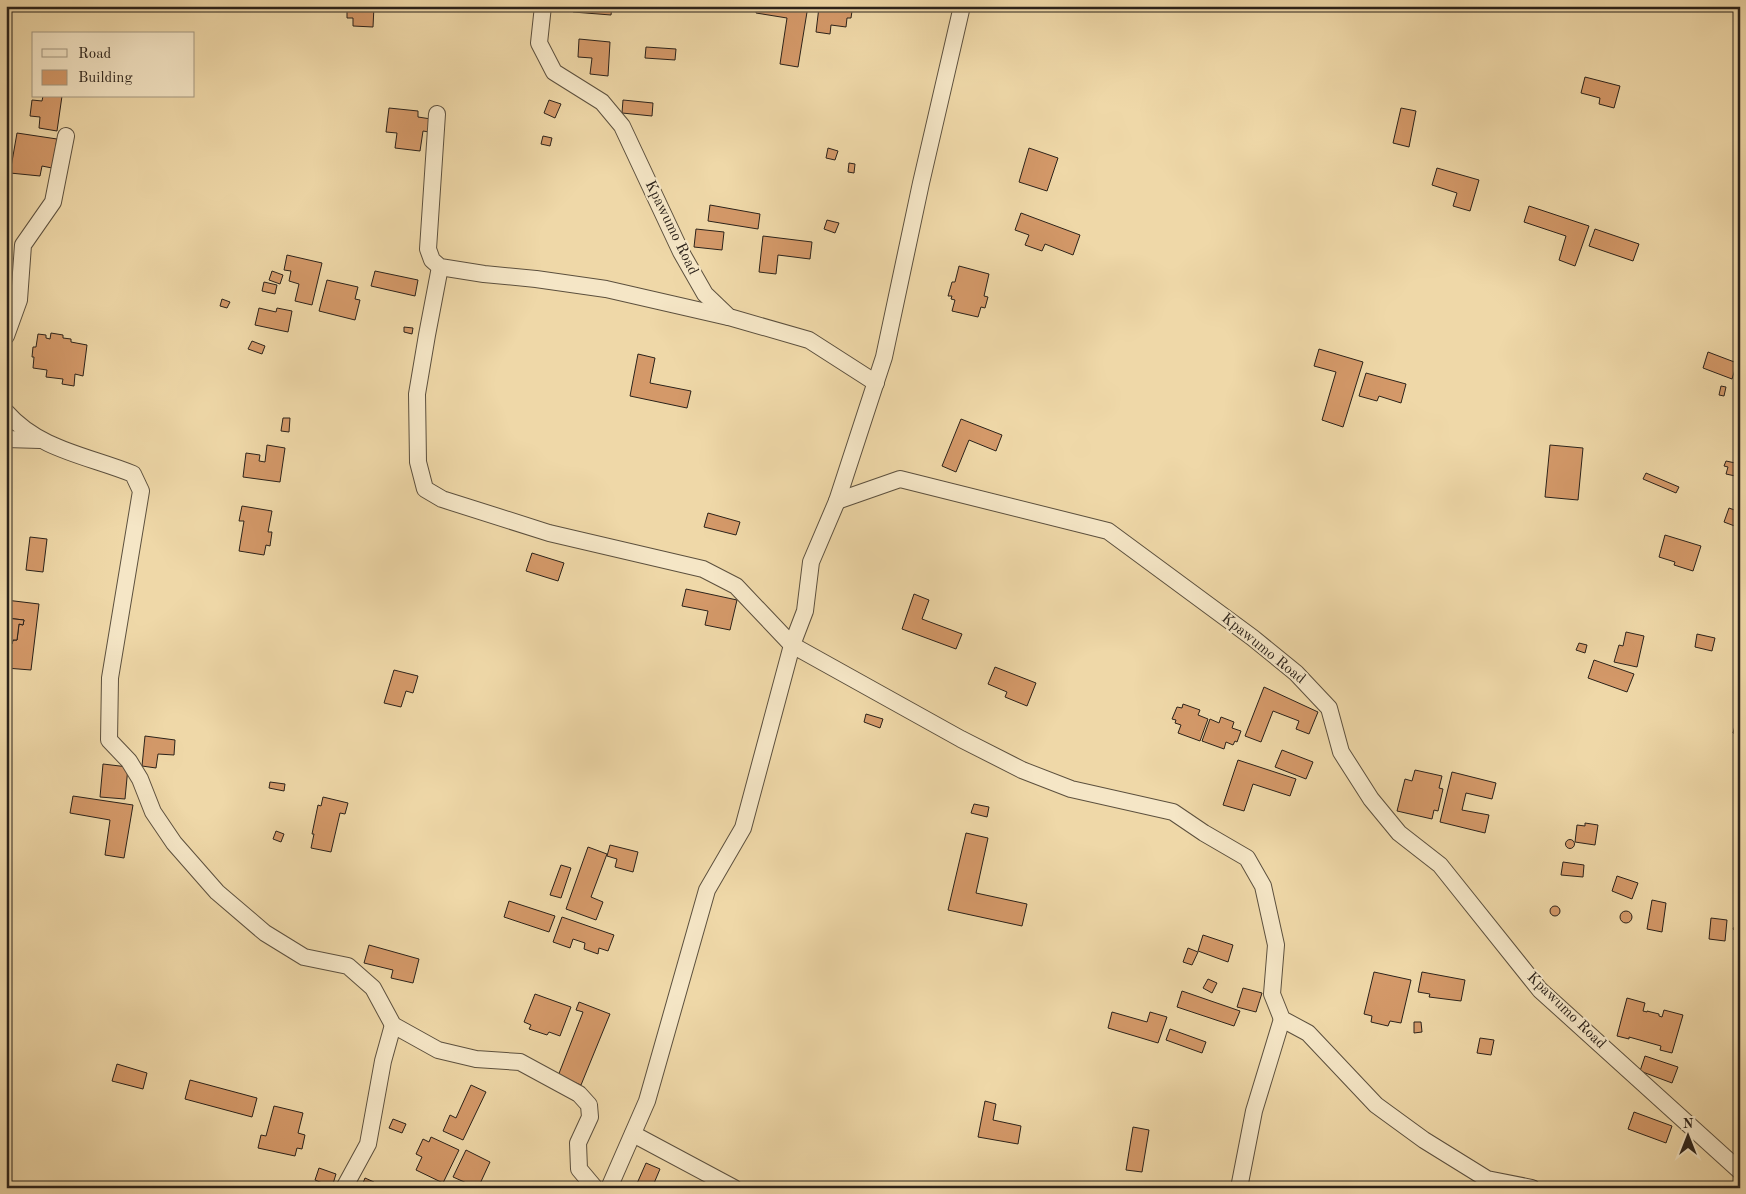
<svg xmlns="http://www.w3.org/2000/svg" width="1746" height="1194" font-family="'Old Standard TT',serif">
	<rect width="100%" height="100%" fill="#efd8a8"/>
	<filter id="stains"><feTurbulence type="fractalNoise" baseFrequency=".004" numOctaves="4"/><feColorMatrix values="0 0 0 0 .2 0 0 0 0 .09 0 0 0 0 .02 0 0 0 .5 -.17"/></filter>
	<radialGradient id="worn" r=".72"><stop offset=".6" stop-color="#630" stop-opacity="0"/><stop offset="1" stop-color="#630" stop-opacity=".3"/></radialGradient>
	<!-- building -->
	<g fill="#d49969" stroke="#2b221a">
		<path d="M 354,6 L 374,6 L 373,27 L 353,26 L 353,18 L 347,18 L 347,7 L 354,8 Z"/>
		<path d="M 574,6 L 612,6 L 611,15 L 573,12 Z"/>
		<path d="M 757,6 L 808,6 L 798,67 L 780,64 L 787,18 L 756,13 Z"/>
		<path d="M 819,7 L 852,11 L 851,18 L 847,18 L 846,27 L 831,25 L 830,34 L 816,32 Z"/>
		<path d="M 579,39 L 610,42 L 608,76 L 590,74 L 592,58 L 578,57 Z"/>
		<path d="M 646,47 L 676,49 L 675,60 L 645,58 Z"/>
		<path d="M 1585,77 L 1620,86 L 1614,108 L 1599,104 L 1600,98 L 1581,93 Z"/>
		<path d="M 43,96 L 62,96 L 57,131 L 39,128 L 40,117 L 30,116 L 32,100 L 42,101 Z"/>
		<path d="M 549,100 L 561,104 L 555,118 L 544,113 Z"/>
		<path d="M 623,100 L 653,103 L 652,116 L 622,113 Z"/>
		<path d="M 389,108 L 418,111 L 418,117 L 431,119 L 429,132 L 423,131 L 420,151 L 395,148 L 397,133 L 386,132 Z"/>
		<path d="M 1401,108 L 1416,111 L 1409,147 L 1393,143 Z"/>
		<path d="M 17,133 L 57,139 L 52,168 L 42,166 L 40,176 L 10,173 Z"/>
		<path d="M 543,136 L 552,138 L 550,146 L 541,144 Z"/>
		<path d="M 828,148 L 838,151 L 835,160 L 826,158 Z"/>
		<path d="M 1029,148 L 1058,158 L 1047,191 L 1019,182 Z"/>
		<path d="M 849,163 L 855,164 L 854,173 L 848,172 Z"/>
		<path d="M 1437,168 L 1479,180 L 1470,211 L 1453,206 L 1457,193 L 1432,185 Z"/>
		<path d="M 710,205 L 760,214 L 758,229 L 708,221 Z"/>
		<path d="M 1529,206 L 1589,226 L 1575,266 L 1559,260 L 1566,236 L 1524,222 Z"/>
		<path d="M 1021,213 L 1080,235 L 1073,255 L 1045,244 L 1042,251 L 1025,245 L 1029,235 L 1015,230 Z"/>
		<path d="M 827,220 L 839,223 L 835,233 L 824,229 Z"/>
		<path d="M 696,229 L 724,232 L 722,250 L 694,247 Z"/>
		<path d="M 1595,229 L 1639,244 L 1633,261 L 1589,246 Z"/>
		<path d="M 763,236 L 812,242 L 810,259 L 778,255 L 776,274 L 759,272 Z"/>
		<path d="M 287,255 L 322,263 L 312,305 L 295,301 L 299,284 L 289,281 L 291,271 L 284,270 Z"/>
		<path d="M 959,266 L 989,274 L 984,296 L 988,297 L 985,308 L 981,307 L 978,317 L 952,311 L 955,300 L 951,299 L 952,296 L 948,296 L 952,282 L 955,282 Z"/>
		<path d="M 272,271 L 283,275 L 280,284 L 269,280 Z"/>
		<path d="M 375,271 L 418,280 L 415,296 L 371,286 Z"/>
		<path d="M 327,280 L 358,287 L 355,299 L 360,300 L 355,320 L 319,311 Z"/>
		<path d="M 264,282 L 277,285 L 275,294 L 262,291 Z"/>
		<path d="M 222,299 L 230,302 L 227,308 L 220,306 Z"/>
		<path d="M 259,308 L 276,312 L 277,308 L 292,311 L 288,332 L 255,325 Z"/>
		<path d="M 404,327 L 413,328 L 412,334 L 404,332 Z"/>
		<path d="M 51,333 L 63,335 L 63,338 L 71,339 L 71,342 L 87,345 L 83,376 L 75,374 L 74,386 L 62,384 L 63,379 L 46,377 L 47,370 L 33,368 L 34,357 L 32,357 L 33,347 L 36,347 L 38,334 L 46,335 L 46,338 L 50,339 Z"/>
		<path d="M 252,341 L 265,346 L 262,354 L 248,349 Z"/>
		<path d="M 1319,349 L 1363,362 L 1343,427 L 1322,420 L 1336,372 L 1314,366 Z"/>
		<path d="M 1708,352 L 1737,363 L 1732,379 L 1703,368 Z"/>
		<path d="M 638,354 L 655,358 L 650,383 L 691,391 L 687,408 L 630,396 Z"/>
		<path d="M 1366,373 L 1406,384 L 1401,403 L 1379,396 L 1377,401 L 1359,396 Z"/>
		<path d="M 1721,386 L 1726,387 L 1724,396 L 1719,395 Z"/>
		<path d="M 283,418 L 290,418 L 289,432 L 281,431 Z"/>
		<path d="M 961,419 L 1002,435 L 996,451 L 969,440 L 956,472 L 942,466 Z"/>
		<path d="M 267,445 L 285,448 L 280,482 L 243,477 L 246,453 L 260,455 L 259,461 L 265,462 Z"/>
		<path d="M 1550,445 L 1583,448 L 1578,500 L 1545,497 Z"/>
		<path d="M 1726,461 L 1740,464 L 1740,477 L 1726,474 L 1728,467 L 1724,466 Z"/>
		<path d="M 1646,473 L 1679,487 L 1676,493 L 1643,479 Z"/>
		<path d="M 242,506 L 272,511 L 268,532 L 272,532 L 270,546 L 266,545 L 264,555 L 239,551 L 244,521 L 239,521 Z"/>
		<path d="M 1729,508 L 1740,512 L 1740,528 L 1724,522 Z"/>
		<path d="M 708,513 L 740,522 L 736,535 L 704,527 Z"/>
		<path d="M 1665,535 L 1701,546 L 1693,571 L 1674,565 L 1675,562 L 1659,557 Z"/>
		<path d="M 30,537 L 47,539 L 43,572 L 26,570 Z"/>
		<path d="M 532,553 L 564,563 L 558,581 L 526,571 Z"/>
		<path d="M 686,589 L 737,600 L 730,630 L 705,625 L 708,611 L 682,606 Z"/>
		<path d="M 914,594 L 929,600 L 922,619 L 962,634 L 956,649 L 902,629 Z"/>
		<path d="M 6,600 L 39,604 L 31,670 L 6,668 L 7,643 L 12,644 L 13,640 L 17,640 L 19,624 L 23,625 L 24,620 L 6,618 Z"/>
		<path d="M 6,618 L 24,620 L 23,625 L 19,624 L 17,640 L 13,640 L 12,644 L 7,643 L 6,653 Z"/>
		<path d="M 1626,632 L 1644,636 L 1637,667 L 1614,662 L 1619,645 L 1623,646 Z"/>
		<path d="M 1697,634 L 1715,638 L 1712,651 L 1695,647 Z"/>
		<path d="M 1579,643 L 1587,645 L 1585,653 L 1576,650 Z"/>
		<path d="M 1594,660 L 1634,674 L 1627,692 L 1588,678 Z"/>
		<path d="M 995,667 L 1036,683 L 1027,706 L 1005,697 L 1007,692 L 988,684 Z"/>
		<path d="M 394,670 L 418,676 L 413,693 L 406,691 L 401,707 L 384,703 Z"/>
		<path d="M 1264,687 L 1318,712 L 1309,734 L 1296,729 L 1299,721 L 1273,711 L 1261,742 L 1245,736 Z"/>
		<path d="M 1183,704 L 1200,710 L 1198,715 L 1208,719 L 1200,741 L 1178,733 L 1181,725 L 1175,723 L 1176,720 L 1172,719 L 1177,707 L 1182,708 Z"/>
		<path d="M 866,714 L 883,719 L 880,728 L 864,722 Z"/>
		<path d="M 1221,717 L 1234,722 L 1232,728 L 1241,731 L 1237,742 L 1235,741 L 1233,745 L 1226,742 L 1224,749 L 1202,741 L 1210,719 L 1219,723 Z"/>
		<path d="M 1737,718 L 1740,719 L 1740,735 L 1733,733 Z"/>
		<path d="M 145,736 L 175,740 L 174,755 L 158,754 L 156,768 L 142,766 Z"/>
		<path d="M 1282,750 L 1313,762 L 1306,779 L 1275,767 Z"/>
		<path d="M 1238,760 L 1296,779 L 1290,796 L 1253,784 L 1244,811 L 1223,805 Z"/>
		<path d="M 103,764 L 128,767 L 125,799 L 100,797 Z"/>
		<path d="M 1415,770 L 1442,776 L 1439,788 L 1443,789 L 1438,811 L 1434,810 L 1432,819 L 1397,811 L 1405,779 L 1412,781 Z"/>
		<path d="M 1452,772 L 1496,783 L 1492,799 L 1466,793 L 1462,810 L 1489,815 L 1485,833 L 1440,822 Z"/>
		<path d="M 270,782 L 285,784 L 284,791 L 269,788 Z"/>
		<path d="M 73,796 L 133,805 L 124,858 L 105,855 L 110,820 L 70,813 Z"/>
		<path d="M 323,797 L 348,803 L 345,814 L 340,813 L 331,852 L 311,848 L 314,834 L 312,834 L 318,805 L 321,806 Z"/>
		<path d="M 974,804 L 989,807 L 987,817 L 971,813 Z"/>
		<path d="M 1585,823 L 1598,825 L 1595,845 L 1575,842 L 1577,825 L 1585,826 Z"/>
		<path d="M 276,831 L 284,834 L 281,842 L 273,839 Z"/>
		<path d="M 966,833 L 988,838 L 976,893 L 1027,904 L 1022,926 L 948,910 Z"/>
		<circle cx="1570" cy="844" r="4.5"/>
		<path d="M 610,845 L 638,852 L 633,872 L 615,867 L 617,859 L 607,856 Z"/>
		<path d="M 588,847 L 607,854 L 591,897 L 603,902 L 596,920 L 566,909 Z"/>
		<path d="M 1563,862 L 1584,865 L 1583,877 L 1561,875 Z"/>
		<path d="M 561,865 L 571,868 L 561,898 L 550,895 Z"/>
		<path d="M 1617,876 L 1638,883 L 1632,899 L 1612,891 Z"/>
		<path d="M 1652,900 L 1666,903 L 1662,932 L 1647,929 Z"/>
		<path d="M 509,901 L 555,916 L 549,932 L 504,917 Z"/>
		<circle cx="1555" cy="911" r="5"/>
		<circle cx="1626" cy="917" r="6"/>
		<path d="M 562,917 L 614,935 L 608,951 L 599,948 L 598,954 L 584,949 L 585,943 L 573,939 L 570,948 L 553,942 Z"/>
		<path d="M 1711,918 L 1727,920 L 1725,941 L 1709,939 Z"/>
		<path d="M 1740,923 L 1740,933 L 1738,934 L 1733,929 L 1736,924 Z"/>
		<path d="M 1203,935 L 1233,945 L 1228,962 L 1198,951 Z"/>
		<path d="M 369,945 L 419,959 L 413,983 L 391,978 L 393,970 L 364,963 Z"/>
		<path d="M 1188,948 L 1198,952 L 1192,965 L 1183,962 Z"/>
		<path d="M 1374,972 L 1411,980 L 1401,1023 L 1390,1021 L 1388,1026 L 1371,1022 L 1372,1016 L 1364,1014 Z"/>
		<path d="M 1422,972 L 1465,980 L 1461,1001 L 1429,997 L 1430,994 L 1418,992 Z"/>
		<path d="M 1208,979 L 1217,983 L 1212,993 L 1203,988 Z"/>
		<path d="M 1243,988 L 1262,993 L 1256,1012 L 1237,1007 Z"/>
		<path d="M 1182,991 L 1240,1011 L 1234,1026 L 1177,1007 Z"/>
		<path d="M 535,994 L 571,1007 L 560,1036 L 549,1032 L 547,1035 L 529,1029 L 531,1025 L 524,1022 Z"/>
		<path d="M 1627,998 L 1645,1003 L 1643,1011 L 1647,1012 L 1647,1011 L 1659,1014 L 1659,1016 L 1662,1017 L 1664,1010 L 1683,1015 L 1672,1053 L 1660,1050 L 1661,1046 L 1629,1037 L 1629,1039 L 1617,1036 Z"/>
		<path d="M 579,1002 L 610,1014 L 581,1085 L 558,1076 L 583,1012 L 576,1010 Z"/>
		<path d="M 1112,1012 L 1147,1022 L 1150,1012 L 1167,1017 L 1158,1043 L 1108,1028 Z"/>
		<path d="M 1414,1022 L 1421,1022 L 1422,1032 L 1414,1033 Z"/>
		<path d="M 1170,1029 L 1206,1042 L 1202,1053 L 1166,1040 Z"/>
		<path d="M 1480,1038 L 1494,1040 L 1491,1055 L 1477,1053 Z"/>
		<path d="M 1645,1056 L 1678,1067 L 1672,1083 L 1640,1071 Z"/>
		<path d="M 117,1064 L 147,1073 L 143,1089 L 112,1081 Z"/>
		<path d="M 190,1080 L 257,1098 L 252,1117 L 185,1099 Z"/>
		<path d="M 471,1085 L 486,1092 L 463,1140 L 443,1131 L 450,1115 L 456,1118 Z"/>
		<path d="M 985,1101 L 996,1104 L 993,1120 L 1021,1126 L 1018,1144 L 978,1137 Z"/>
		<path d="M 274,1106 L 303,1113 L 298,1133 L 305,1135 L 302,1149 L 297,1148 L 295,1156 L 258,1148 L 261,1135 L 266,1136 Z"/>
		<path d="M 1634,1112 L 1672,1126 L 1666,1143 L 1628,1129 Z"/>
		<path d="M 393,1119 L 406,1124 L 402,1133 L 389,1128 Z"/>
		<path d="M 1133,1127 L 1149,1130 L 1142,1172 L 1126,1170 Z"/>
		<path d="M 431,1137 L 459,1150 L 443,1183 L 416,1170 L 422,1157 L 416,1154 L 423,1139 L 429,1142 Z"/>
		<path d="M 466,1150 L 490,1162 L 478,1188 L 453,1177 Z"/>
		<path d="M 646,1163 L 660,1169 L 652,1188 L 635,1188 Z"/>
		<path d="M 319,1168 L 336,1174 L 332,1187 L 315,1180 Z"/>
		<path d="M 365,1178 L 374,1182 L 371,1188 L 361,1188 Z"/>
		<path d="M 1392,1184 L 1419,1187 L 1392,1188 Z"/>
	</g>
	<g fill="none" stroke-linecap="round" stroke-linejoin="round">
		<!-- minor casing -->
		<g stroke="#5c503e" stroke-width="18">
			<g id="minor">
				<path d="M 543,6 L 539,43 L 554,72 L 602,102 L 622,126 L 681,252 L 705,294 L 729,317 L 809,340 L 876,383"/>
				<path d="M 437,114 L 428,249 L 432,260 L 440,267 L 484,274 L 536,279 L 606,289 L 728,317"/>
				<path d="M 440,267 L 427,335 L 417,394 L 418,462 L 425,489 L 442,499 L 549,533 L 703,569 L 736,586 L 792,645 L 961,739 L 1022,770 L 1071,789 L 1173,812 L 1204,833 L 1247,858 L 1263,886 L 1276,945 L 1272,994 L 1282,1019 L 1308,1033 L 1376,1105 L 1424,1140 L 1487,1179 L 1532,1188"/>
				<path d="M 6,336 L 19,300 L 23,245 L 53,202 L 66,136"/>
				<path d="M 6,412 C 39,450 89,456 133,474 L 141,491 L 110,678 L 109,740 L 129,761 L 140,779 L 153,812 L 174,843 L 217,892 L 265,933 L 304,957 L 348,966 L 373,988 L 393,1025 L 438,1050 L 476,1059 L 520,1062 L 579,1094 L 589,1105 L 590,1117 L 578,1143 L 579,1169 L 595,1188"/>
				<path d="M 6,439 L 40,440"/>
				<path d="M 837,501 L 900,479 L 1108,531 L 1253,638 L 1296,673 L 1329,708 L 1341,752 L 1371,799 L 1399,833 L 1440,865 L 1540,990 L 1740,1171"/>
				<path d="M 633,1134 L 734,1188"/>
				<path d="M 344,1188 L 368,1144 L 383,1061 L 393,1025"/>
				<path d="M 609,1188 L 647,1101 L 707,890 L 743,828 L 792,645 L 805,611 L 811,562 L 837,501 L 884,357 L 921,183 L 962,6"/>
				<path d="M 1239,1188 L 1254,1111 L 1282,1019"/>
			</g>
		</g>
		<!-- minor -->
		<use href="#minor" stroke="#f5e6c6" stroke-width="16"/>
	</g>
	<g text-anchor="middle" dominant-baseline="central" stroke-width="4" stroke-linejoin="round" paint-order="stroke">
		<!-- street labels -->
		<g font-size="15" fill="#2b221a" stroke="#f5e6c6">
			<text transform="translate(671 228) rotate(64)">Kpawumo Road</text>
			<text transform="translate(1263 649) rotate(39)">Kpawumo Road</text>
			<text transform="translate(1566 1011) rotate(44)">Kpawumo Road</text>
		</g>
	</g>
	<!-- margin -->
	<rect width="1746" height="1194" fill="none" stroke="#efd8a8" stroke-width="25"/>
	<rect x="8" y="8" width="1731" height="1179" fill="none" stroke="#2b221a" stroke-width="2.5"/>
	<rect x="12" y="12" width="1721" height="1169" fill="none" stroke="#2b221a"/>
	<!-- legend -->
	<rect x="32" y="32" width="162" height="65" fill="#f5e6c6" stroke="#a49881"/>
	<rect x="42" y="49" width="25" height="8" fill="#f5e6c6" stroke="#a49881"/>
	<text x="78" y="58" font-size="15" fill="#2b221a">Road</text>
	<rect x="42" y="70" width="25" height="15" fill="#d49969" stroke="#a49881"/>
	<text x="78" y="82" font-size="15" fill="#2b221a">Building</text>
	<!-- north arrow -->
	<g transform="translate(1688 1136)" stroke="#f5e6c6" stroke-width="4" paint-order="stroke">
	<path d="M0-4L9 19L0 12L-9 19Z" fill="#2b221a"/>
	<text y="-8" font-size="14" font-weight="bold" text-anchor="middle" fill="#2b221a">N</text>
	</g>
	<rect width="100%" height="100%" filter="url(#stains)"/>
	<rect width="100%" height="100%" fill="url(#worn)"/>
</svg>
